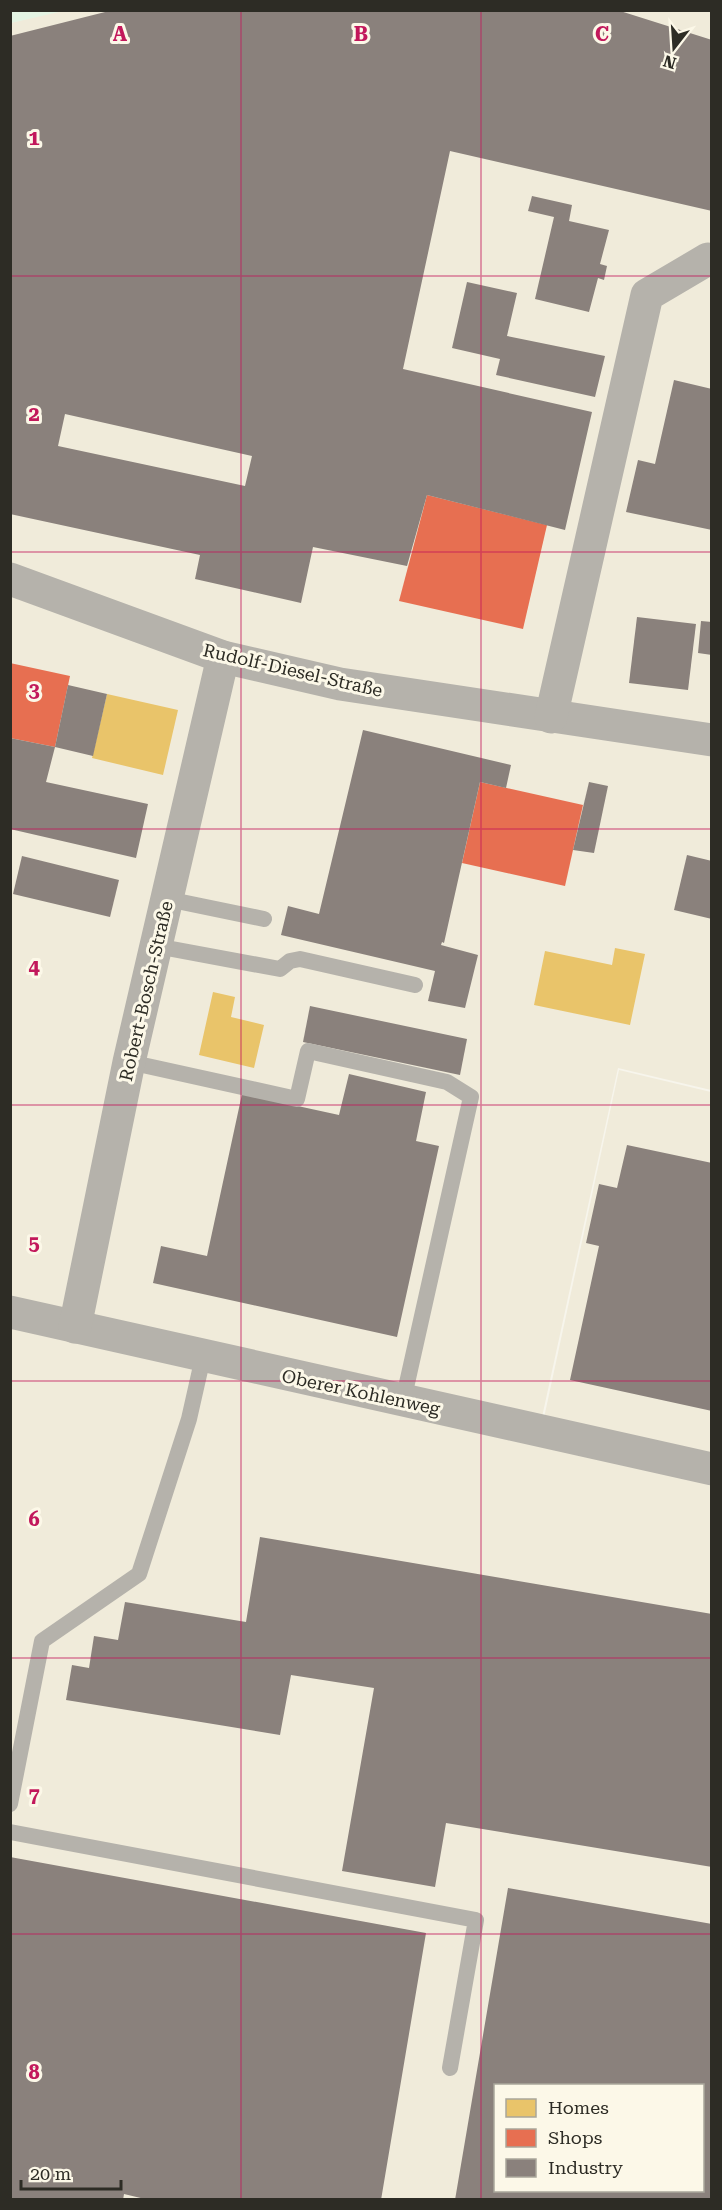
<svg xmlns="http://www.w3.org/2000/svg" width="722" height="2210" font-family="'Roboto Serif',serif">
	<rect width="100%" height="100%" fill="#f7f5ec"/>
	<!-- built -->
	<g fill="#f0ebda" fill-rule="evenodd">
		<path d="M 63,10 L 711,11 L 711,1090 L 618,1068 L 537,1440 L 11,1321 L 10,23 Z"/>
		<path d="M 619,1070 L 711,1092 L 711,1480 L 539,1441 Z"/>
		<path d="M 10,1323 L 711,1481 L 711,2199 L 11,2199 ZM 496,2086 L 702,2086 L 702,2190 L 496,2190 Z"/>
	</g>
	<!-- green -->
	<path fill="#e4f4e3" d="M 12,11 L 12,10 L 63,11 L 11,23 Z"/>
	<!-- homes -->
	<g fill="#e9c46a">
		<path d="M 107,694 L 178,710 L 163,775 L 92,758 Z"/>
		<path d="M 615,948 L 645,954 L 630,1025 L 534,1005 L 545,951 L 612,965 Z"/>
		<path d="M 213,992 L 235,997 L 231,1017 L 264,1025 L 254,1068 L 199,1055 Z"/>
	</g>
	<!-- shops -->
	<g fill="#e76f51">
		<path d="M 427,495 L 547,525 L 523,629 L 399,601 Z"/>
		<path d="M 10,663 L 70,676 L 55,747 L 10,738 Z"/>
		<path d="M 480,782 L 583,805 L 565,886 L 462,863 Z"/>
	</g>
	<!-- industry -->
	<g fill="#8a817c" fill-rule="evenodd">
		<path d="M 113,10 L 617,10 L 712,40 L 712,211 L 450,151 L 403,369 L 592,412 L 565,530 L 427,495 L 407,566 L 313,547 L 301,603 L 195,579 L 200,555 L 10,514 L 10,36 ZM 65,414 L 252,456 L 245,486 L 58,446 Z"/>
		<path d="M 532,196 L 572,205 L 569,221 L 609,230 L 600,264 L 607,266 L 604,280 L 598,278 L 589,312 L 535,299 L 554,217 L 528,211 Z"/>
		<path d="M 467,282 L 517,293 L 507,336 L 605,356 L 595,397 L 496,375 L 500,359 L 452,348 Z"/>
		<path d="M 674,380 L 712,389 L 712,530 L 626,512 L 638,460 L 655,464 Z"/>
		<path d="M 637,617 L 696,624 L 688,690 L 629,683 Z"/>
		<path d="M 701,621 L 712,622 L 712,655 L 698,653 Z"/>
		<path d="M 68,685 L 107,694 L 93,756 L 55,747 Z"/>
		<path d="M 363,730 L 511,765 L 506,788 L 480,782 L 444,943 L 442,942 L 441,945 L 478,955 L 465,1008 L 428,1001 L 435,971 L 281,935 L 288,906 L 319,914 Z"/>
		<path d="M 10,738 L 55,747 L 46,782 L 148,804 L 136,858 L 10,829 Z"/>
		<path d="M 589,782 L 608,786 L 594,853 L 573,850 Z"/>
		<path d="M 687,855 L 712,861 L 712,919 L 674,910 Z"/>
		<path d="M 22,856 L 119,880 L 110,917 L 13,894 Z"/>
		<path d="M 310,1006 L 467,1039 L 460,1075 L 303,1042 Z"/>
		<path d="M 349,1074 L 426,1092 L 416,1141 L 439,1146 L 397,1337 L 153,1283 L 161,1246 L 207,1256 L 242,1094 L 339,1115 Z"/>
		<path d="M 627,1145 L 712,1163 L 712,1411 L 570,1380 L 599,1246 L 586,1243 L 599,1184 L 617,1188 Z"/>
		<path d="M 260,1537 L 712,1614 L 712,1867 L 446,1823 L 435,1887 L 342,1871 L 374,1688 L 291,1675 L 280,1735 L 66,1700 L 72,1665 L 89,1668 L 94,1636 L 118,1640 L 125,1602 L 246,1622 Z"/>
		<path d="M 10,1857 L 426,1933 L 381,2200 L 149,2200 L 124,2194 L 123,2200 L 10,2200 Z"/>
		<path d="M 508,1888 L 712,1924 L 712,2200 L 455,2200 ZM 496,2086 L 702,2086 L 702,2190 L 496,2190 Z"/>
	</g>
	<g fill="none" stroke-linecap="round" stroke-linejoin="round">
		<!-- service -->
		<g stroke="#b5b2ab" stroke-width="16">
			<path d="M 167,899 L 264,919"/>
			<path d="M 156,946 L 280,969 L 290,961 L 300,959 L 415,985"/>
			<path d="M 129,1062 L 297,1099 L 308,1051 L 447,1082 L 471,1097 L 403,1401"/>
			<path d="M 10,1804 L 42,1641 L 139,1574 L 189,1419 L 203,1357"/>
			<path d="M 10,1832 L 476,1920 L 450,2068"/>
		</g>
		<!-- minor -->
		<g stroke="#b5b2ab" stroke-width="33">
			<path d="M 10,579 L 223,657 L 340,684 L 712,740"/>
			<path d="M 551,717 L 647,295 L 708,259"/>
			<path d="M 10,1312 L 712,1469"/>
			<path d="M 75,1327 L 129,1062 L 223,657"/>
		</g>
	</g>
	<!-- grid -->
	<path fill="none" stroke="#c2185b" stroke-width="1.5" stroke-opacity="0.55" d="M 241,10 L 241,2200M 481,10 L 481,2200M 10,276 L 712,276M 10,552 L 712,552M 10,829 L 712,829M 10,1105 L 712,1105M 10,1381 L 712,1381M 10,1658 L 712,1658M 10,1934 L 712,1934"/>
	<g text-anchor="middle" dominant-baseline="central" stroke-width="6" stroke-linejoin="round" paint-order="stroke">
		<!-- street labels -->
		<g font-size="18" fill="#2d2c25" stroke="#fcf8e8">
			<text transform="translate(293 670) rotate(13)">Rudolf-Diesel-Straße</text>
			<text transform="translate(146 991) rotate(-77)">Robert-Bosch-Straße</text>
			<text transform="translate(361 1392) rotate(12)">Oberer Kohlenweg</text>
		</g>
	</g>
	<g font-size="20" text-anchor="middle" font-weight="bold" fill="#c2185b" stroke="#fcf8e8" stroke-width="6" stroke-linejoin="round" paint-order="stroke">
		<text x="120" y="41">A</text>
		<text x="361" y="41">B</text>
		<text x="602" y="41">C</text>
		<text x="34" y="145">1</text>
		<text x="34" y="421">2</text>
		<text x="34" y="697">3</text>
		<text x="34" y="974">4</text>
		<text x="34" y="1250">5</text>
		<text x="34" y="1526">6</text>
		<text x="34" y="1802">7</text>
		<text x="34" y="2079">8</text>
	</g>
	<!-- border -->
	<rect width="722" height="2210" fill="none" stroke="#2d2c25" stroke-width="24"/>
	<!-- legend -->
	<rect x="494" y="2084" width="210" height="108" fill="#fcf8e8" stroke="#a9a69a" stroke-width="1.5"/>
	<rect x="506" y="2099" width="30" height="18" fill="#e9c46a" stroke="#a9a69a" stroke-width="1.5"/>
	<text x="548" y="2114" font-size="18" fill="#2d2c25">Homes</text>
	<rect x="506" y="2129" width="30" height="18" fill="#e76f51" stroke="#a9a69a" stroke-width="1.5"/>
	<text x="548" y="2144" font-size="18" fill="#2d2c25">Shops</text>
	<rect x="506" y="2159" width="30" height="18" fill="#8a817c" stroke="#a9a69a" stroke-width="1.5"/>
	<text x="548" y="2174" font-size="18" fill="#2d2c25">Industry</text>
	<!-- north arrow -->
	<g transform="translate(674 48) rotate(197)" stroke="#fcf8e8" stroke-width="4.5" paint-order="stroke">
	<path d="M0-4.5L10 22L0 15L-10 22Z" fill="#2d2c25"/>
	<text y="-9" font-size="16" font-weight="bold" text-anchor="middle" fill="#2d2c25">N</text>
	</g>
	<!-- scale -->
	<path d="M21 2180v9h100v-9" fill="none" stroke="#2d2c25" stroke-width="3"/>
	<text x="30" y="2180" font-size="18" fill="#2d2c25" stroke="#fcf8e8" stroke-width="4.5" paint-order="stroke">20 m</text>
</svg>
